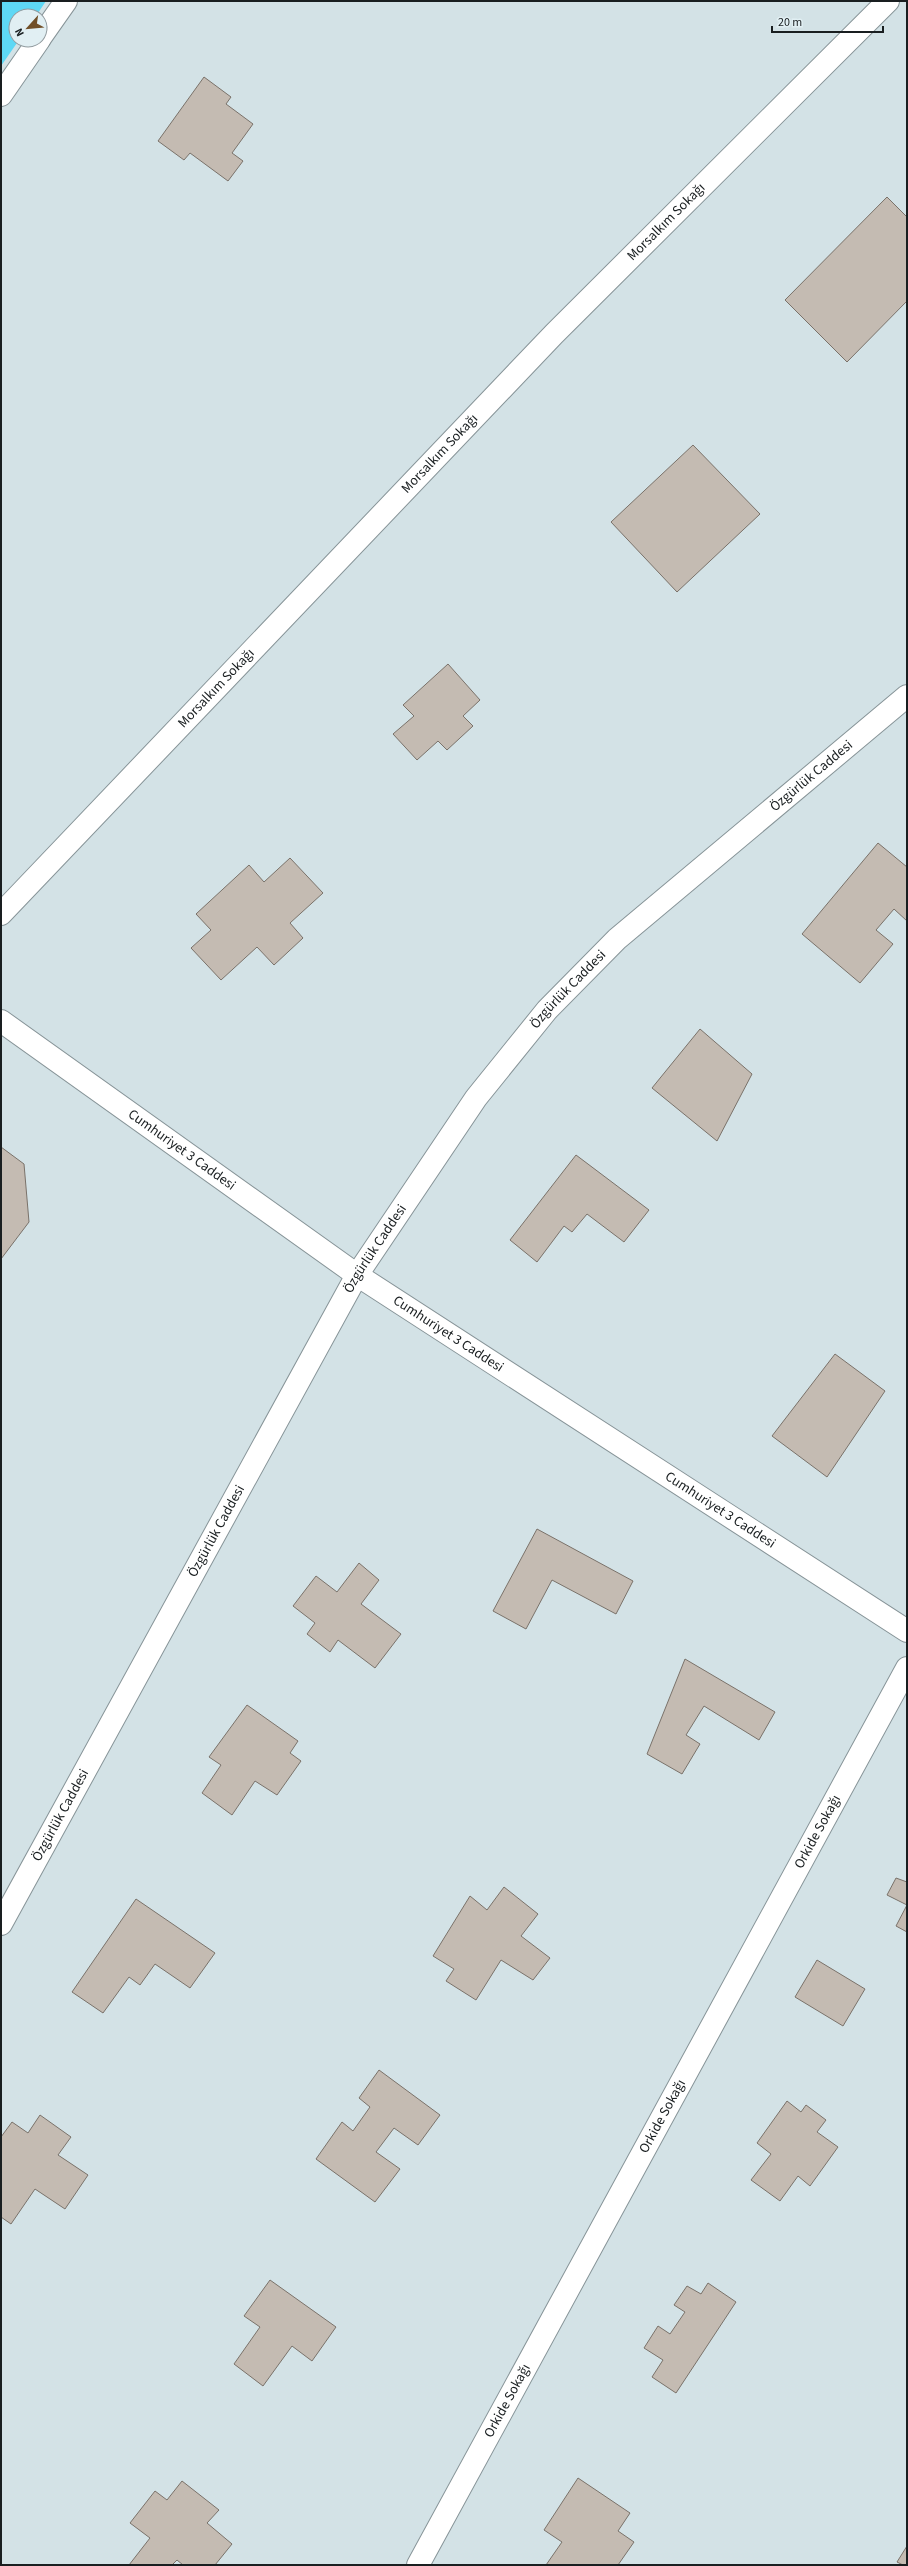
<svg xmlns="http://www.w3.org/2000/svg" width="908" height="2566" font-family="'Source Sans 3',sans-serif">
	<rect width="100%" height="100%" fill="#d3e2e6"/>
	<!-- green -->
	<path fill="#5ed8f5" d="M 1,1 L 46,1 L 36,16 L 16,16 L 16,40 L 19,40 L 1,66 Z"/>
	<!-- building -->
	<g fill="#c4bbb2" stroke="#7a726a">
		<path d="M 204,77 L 231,97 L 226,104 L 253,124 L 232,153 L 243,161 L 228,181 L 190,153 L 184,160 L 158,141 Z"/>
		<path d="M 887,197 L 907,217 L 907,301 L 847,362 L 785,300 Z"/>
		<path d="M 693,445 L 760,514 L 677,592 L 611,522 Z"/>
		<path d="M 448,664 L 480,700 L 463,716 L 473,726 L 447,750 L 438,741 L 417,760 L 393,734 L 414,716 L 403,705 Z"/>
		<path d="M 878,843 L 907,867 L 907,921 L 894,909 L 876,930 L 893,944 L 860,983 L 802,934 Z"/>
		<path d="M 290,858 L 323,893 L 290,923 L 303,938 L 274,965 L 257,947 L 221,980 L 191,948 L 211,930 L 196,914 L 249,865 L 264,882 Z"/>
		<path d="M 700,1029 L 752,1074 L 717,1141 L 652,1088 Z"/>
		<path d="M 1,1147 L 24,1164 L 29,1222 L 1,1259 Z"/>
		<path d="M 576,1155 L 649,1210 L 624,1242 L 587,1214 L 572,1232 L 564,1226 L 537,1262 L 510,1240 Z"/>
		<path d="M 835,1354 L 885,1391 L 827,1477 L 772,1436 Z"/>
		<path d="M 537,1529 L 633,1581 L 616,1614 L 552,1580 L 526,1629 L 493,1611 Z"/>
		<path d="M 359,1563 L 379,1580 L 361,1604 L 401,1634 L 375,1668 L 338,1640 L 330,1652 L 307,1634 L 315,1623 L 293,1606 L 316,1576 L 337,1592 Z"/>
		<path d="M 685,1659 L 775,1712 L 759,1740 L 704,1706 L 686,1735 L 700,1744 L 682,1774 L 647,1754 Z"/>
		<path d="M 247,1705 L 298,1741 L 290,1753 L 301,1761 L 277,1795 L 255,1781 L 232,1815 L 202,1793 L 221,1765 L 209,1757 Z"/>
		<path d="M 896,1878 L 907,1882 L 907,1932 L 896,1926 L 907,1905 L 887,1895 Z"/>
		<path d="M 504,1887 L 538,1914 L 521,1936 L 550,1958 L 533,1980 L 501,1960 L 476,2000 L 446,1981 L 454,1969 L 433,1956 L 470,1896 L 487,1910 Z"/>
		<path d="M 136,1899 L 215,1953 L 190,1988 L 155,1964 L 140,1985 L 129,1977 L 103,2013 L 72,1992 Z"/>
		<path d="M 817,1960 L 865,1989 L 843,2026 L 795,1997 Z"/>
		<path d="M 379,2070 L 440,2115 L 418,2145 L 394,2128 L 376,2152 L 400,2169 L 375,2202 L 316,2159 L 342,2122 L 353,2131 L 370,2107 L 359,2098 Z"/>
		<path d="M 787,2101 L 801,2112 L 806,2105 L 826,2120 L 817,2132 L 838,2147 L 810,2186 L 798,2176 L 780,2201 L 751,2180 L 771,2154 L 757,2143 Z"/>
		<path d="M 40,2115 L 71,2137 L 58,2155 L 88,2175 L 65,2209 L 35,2189 L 11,2224 L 1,2217 L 1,2137 L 12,2122 L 28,2133 Z"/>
		<path d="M 270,2280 L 336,2327 L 312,2361 L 292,2346 L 263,2386 L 234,2364 L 260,2327 L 244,2316 Z"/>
		<path d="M 708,2283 L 736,2302 L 676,2393 L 652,2377 L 663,2360 L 644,2348 L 658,2326 L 670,2334 L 685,2312 L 674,2305 L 687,2286 L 701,2294 Z"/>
		<path d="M 578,2478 L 630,2513 L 618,2531 L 634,2542 L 618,2565 L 546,2565 L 562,2542 L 544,2530 Z"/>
		<path d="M 182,2481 L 219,2510 L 207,2523 L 232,2544 L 215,2565 L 183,2565 L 177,2560 L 172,2565 L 129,2565 L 150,2538 L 130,2523 L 155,2491 L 167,2500 Z"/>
		<path d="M 907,2546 L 907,2565 L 903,2565 L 897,2562 Z"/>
	</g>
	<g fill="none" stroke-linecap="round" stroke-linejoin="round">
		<!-- minor casing -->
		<g stroke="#879498" stroke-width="24">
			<g id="minor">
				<path d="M 40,38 L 66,1"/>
				<path d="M 1,95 L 39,40"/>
				<path id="s1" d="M 1,914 L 554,334 L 888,1"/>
				<path id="s2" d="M 1,1021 L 357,1275 L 907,1631"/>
				<path id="s3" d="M 1,1924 L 357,1275 L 476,1098 L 547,1010 L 617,939 L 907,696"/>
				<path id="s4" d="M 418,2565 L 907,1668"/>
			</g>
		</g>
		<!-- minor -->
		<use href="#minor" stroke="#fff" stroke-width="22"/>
	</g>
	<g text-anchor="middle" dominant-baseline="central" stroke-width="3" stroke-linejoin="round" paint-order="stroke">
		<!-- street labels -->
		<g font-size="14" fill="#191e20" stroke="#e1eff3">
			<text stroke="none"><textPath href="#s1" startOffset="960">Morsalkım Sokağı</textPath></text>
			<text stroke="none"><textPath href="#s1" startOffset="636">Morsalkım Sokağı</textPath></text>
			<text stroke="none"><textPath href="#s1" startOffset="312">Morsalkım Sokağı</textPath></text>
			<text stroke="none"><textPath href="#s3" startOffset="1420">Özgürlük Caddesi</textPath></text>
			<text stroke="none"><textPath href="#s3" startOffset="1096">Özgürlük Caddesi</textPath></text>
			<text stroke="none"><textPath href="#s2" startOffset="222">Cumhuriyet 3 Caddesi</textPath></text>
			<text stroke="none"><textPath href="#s3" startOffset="772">Özgürlük Caddesi</textPath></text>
			<text stroke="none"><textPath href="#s2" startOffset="546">Cumhuriyet 3 Caddesi</textPath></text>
			<text stroke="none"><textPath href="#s2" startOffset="870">Cumhuriyet 3 Caddesi</textPath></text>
			<text stroke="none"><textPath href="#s3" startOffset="448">Özgürlük Caddesi</textPath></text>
			<text stroke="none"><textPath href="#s3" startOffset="124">Özgürlük Caddesi</textPath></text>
			<text stroke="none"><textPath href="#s4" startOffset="835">Orkide Sokağı</textPath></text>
			<text stroke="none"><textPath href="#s4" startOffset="511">Orkide Sokağı</textPath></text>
			<text stroke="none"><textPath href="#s4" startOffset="187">Orkide Sokağı</textPath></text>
		</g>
	</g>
	<!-- border -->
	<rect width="908" height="2566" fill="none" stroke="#191e20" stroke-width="4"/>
	<!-- north arrow -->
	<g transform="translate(28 28) rotate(243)"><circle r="19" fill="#e1eff3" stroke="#919b9f"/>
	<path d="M0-3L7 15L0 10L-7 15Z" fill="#714f27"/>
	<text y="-6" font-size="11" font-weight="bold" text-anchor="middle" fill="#191e20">N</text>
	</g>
	<!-- scale -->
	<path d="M772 26v6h111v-6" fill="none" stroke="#191e20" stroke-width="2"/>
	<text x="778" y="26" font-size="12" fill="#191e20" stroke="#e1eff3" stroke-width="3" paint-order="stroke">20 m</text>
</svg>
